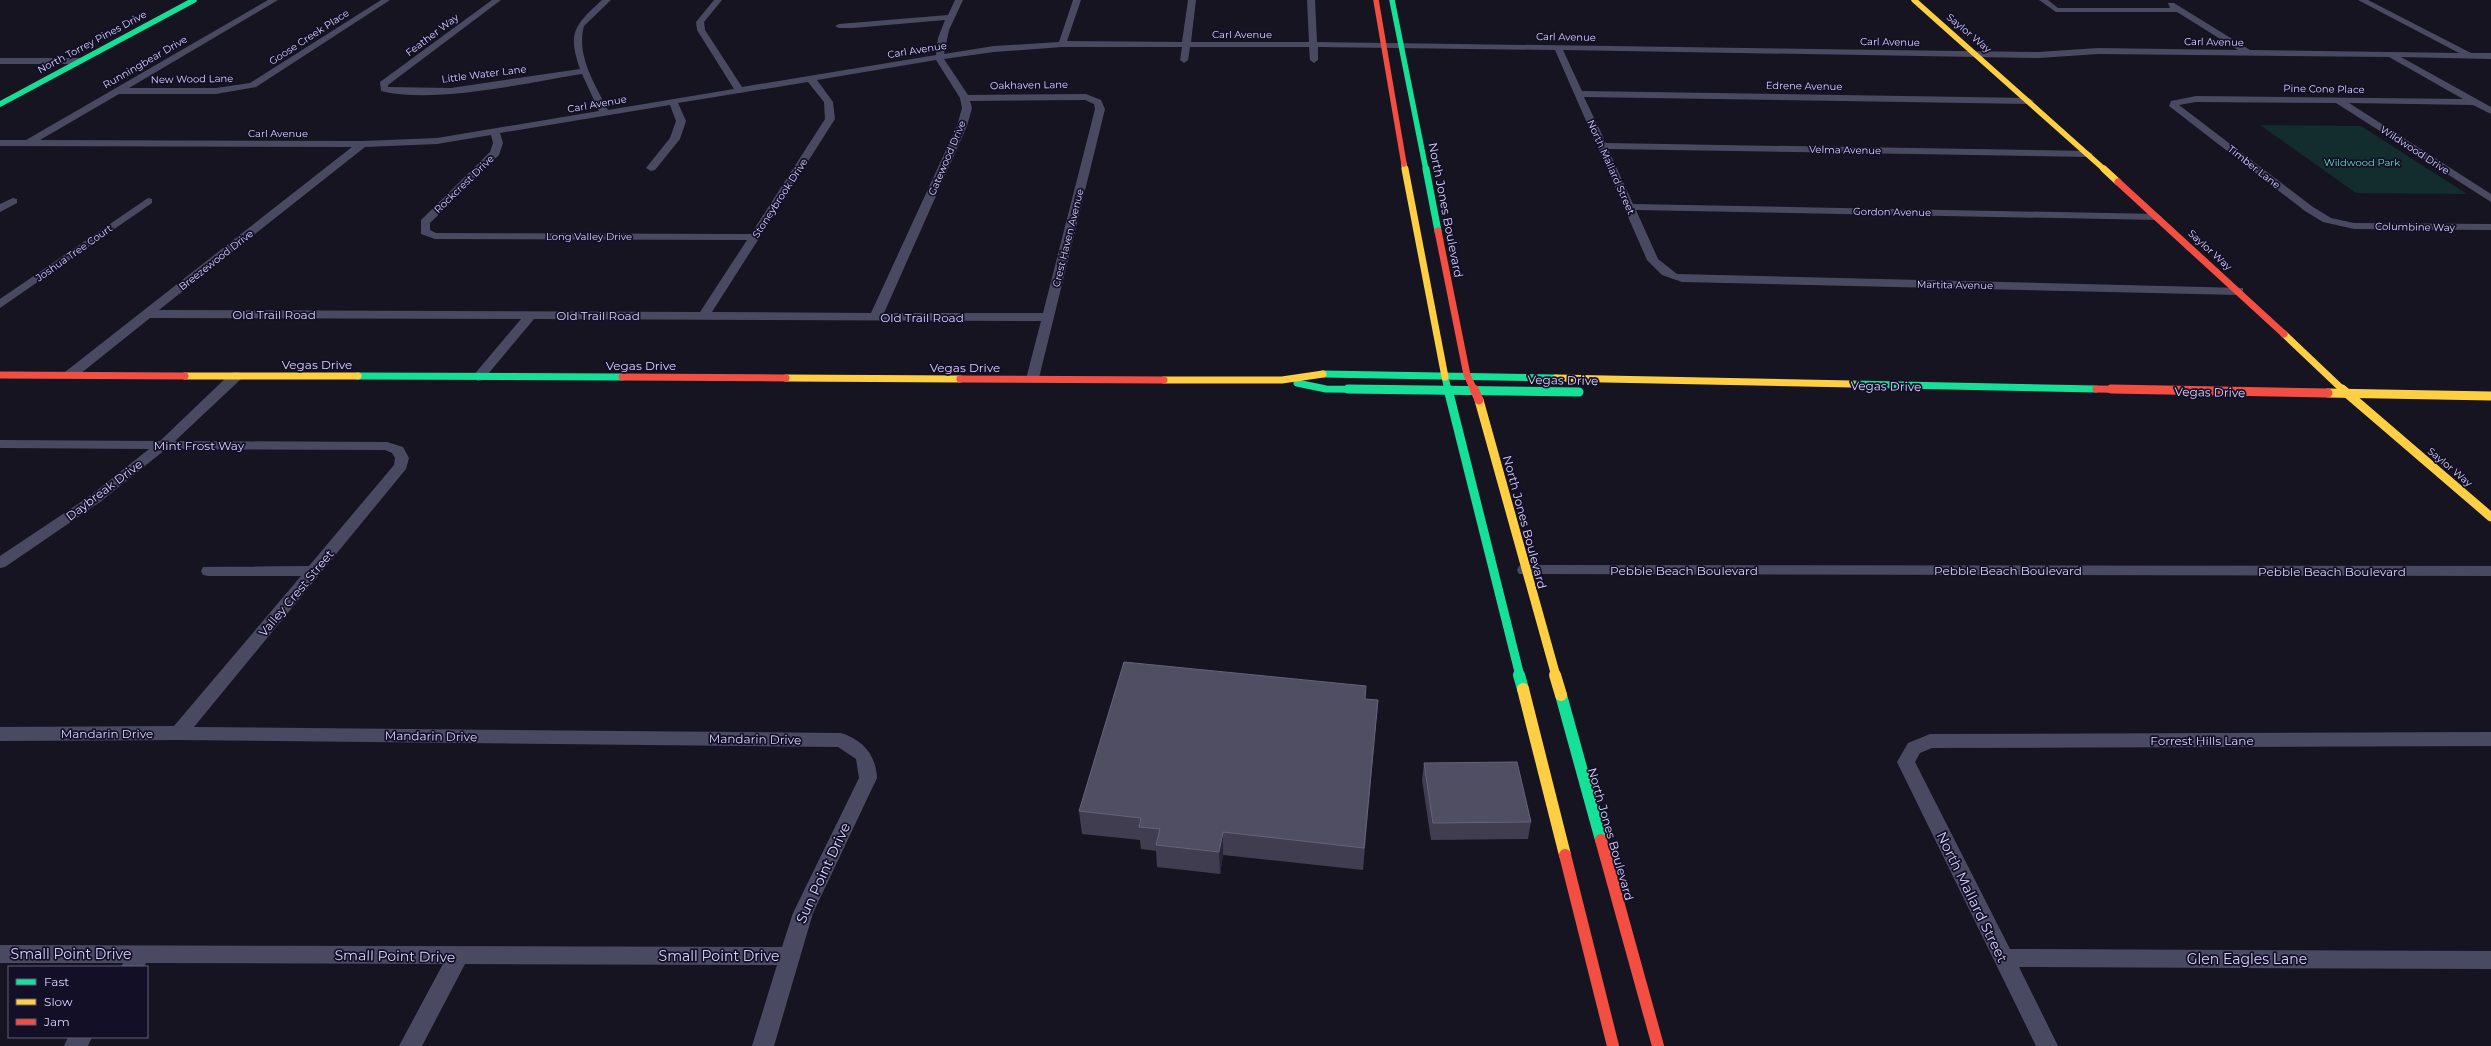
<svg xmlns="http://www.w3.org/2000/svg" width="2491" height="1046" font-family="Montserrat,sans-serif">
	<rect width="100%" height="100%" fill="#161421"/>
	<!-- green -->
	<path fill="#132c2d" d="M 2260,125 L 2361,126 L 2467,194 L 2356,193 Z"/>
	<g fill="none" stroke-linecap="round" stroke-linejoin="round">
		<!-- street -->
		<g fill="#4a4962" fill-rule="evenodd">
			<path d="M 268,0 L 278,0 L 129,88 L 216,88 L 250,83 L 381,0 L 390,0 L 256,87 L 216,94 L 119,94 L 40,140 L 362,141 L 437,138 L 599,111 L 582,74 C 526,83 434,104 381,91 L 380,82 L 492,0 L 501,0 L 388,85 L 388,87 L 451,88 L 580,69 C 567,32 575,25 602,0 L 611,0 L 584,26 C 576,56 595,84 608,110 L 734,89 L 697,30 L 696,22 L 714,0 L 722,0 L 704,22 L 705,30 L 742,87 L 936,55 L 938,38 L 945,20 L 853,28 L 839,28 L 835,26 L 839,24 L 948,15 L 955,0 L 963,0 L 949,30 L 944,54 L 994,46 L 1059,42 L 1073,0 L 1081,0 L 1067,41 L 1182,42 L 1188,0 L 1196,0 L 1191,42 L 1309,42 L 1307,0 L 1315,0 L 1317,42 L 2039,52 L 2098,48 L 2238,50 L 2177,12 L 2056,12 L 2039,0 L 2048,0 L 2058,8 L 2170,8 L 2168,3 L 2174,3 L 2250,50 L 2459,53 L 2358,0 L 2368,0 L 2471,53 L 2491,53 L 2491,59 L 2401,57 L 2491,107 L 2491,114 L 2473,105 L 2349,103 L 2491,194 L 2491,202 L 2336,103 L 2196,102 L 2179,105 L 2313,207 L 2331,218 L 2354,223 L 2491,224 L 2491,230 L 2354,229 L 2323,222 L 2305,211 L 2169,106 L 2171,101 L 2196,96 L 2463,99 L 2389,57 L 2098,54 L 2039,58 L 1563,50 L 1582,91 L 2029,98 L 2034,101 L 2029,104 L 1584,97 L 1606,143 L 2088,151 L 2093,154 L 2088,157 L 1608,149 L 1633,204 L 2157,214 L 2162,217 L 2157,220 L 1636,210 L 1658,259 L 1677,274 L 2243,288 L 2243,294 L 2239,295 L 1682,282 L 1662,275 L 1647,260 L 1555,50 L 1318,47 L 1318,60 L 1314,63 L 1310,60 L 1309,47 L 1190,47 L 1188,60 L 1184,63 L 1180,60 L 1182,47 L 1062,47 L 994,52 L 944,59 L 968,95 L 1086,94 L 1101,100 L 1105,109 L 1038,382 L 1033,383 L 1026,379 L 1041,321 L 534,319 L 483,380 L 478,381 L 472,377 L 521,319 L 150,318 L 75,378 L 65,378 L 64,375 L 65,372 L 352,147 L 0,146 L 0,140 L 26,140 ZM 936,60 L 960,98 L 962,108 L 957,126 L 871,313 L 712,312 L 835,119 L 833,102 L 817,80 ZM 808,82 L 824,102 L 825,119 L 751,234 L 436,233 L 430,230 L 430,223 L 499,155 L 503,143 L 500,133 L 670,105 L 676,121 L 670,138 L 646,168 L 651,171 L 655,170 L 680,139 L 686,121 L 678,103 ZM 1085,100 L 1094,104 L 1095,109 L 1043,313 L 884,313 L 967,126 L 972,108 L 970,101 ZM 491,135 L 493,143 L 490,152 L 421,220 L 421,234 L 435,239 L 747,240 L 700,312 L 159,310 L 365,147 L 437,144 Z"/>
			<path d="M 0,58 L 81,58 L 85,61 L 81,64 L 0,64 Z"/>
			<path d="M 13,198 L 17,199 L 17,203 L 0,212 L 0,204 Z"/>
			<path d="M 148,198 L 152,199 L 152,203 L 0,308 L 0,299 Z"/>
			<path d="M 236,372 L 241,373 L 242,376 L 241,379 L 175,441 L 387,442 L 403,447 L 409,458 L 406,469 L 194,727 L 841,733 C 863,740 876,755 877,778 L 813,913 L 774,1046 L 752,1046 L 777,965 L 465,964 L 422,1046 L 399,1046 L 443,964 L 146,963 L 144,967 L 121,967 L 123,963 L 0,963 L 0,945 L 782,947 L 793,913 L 859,778 L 856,759 L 838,747 L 179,740 L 0,741 L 0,727 L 174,726 L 301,576 L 209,576 L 203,575 L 201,571 L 203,567 L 309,566 L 394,465 L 395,458 L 392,453 L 385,450 L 166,449 L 100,502 L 5,567 L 0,568 L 0,556 L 90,496 L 149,449 L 0,448 L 0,440 L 160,441 L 231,373 Z"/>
			<path d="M 1525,565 L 2491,566 L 2491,576 L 1519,574 L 1517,570 L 1519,566 Z"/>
			<path d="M 2491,732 L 2491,746 L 1932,748 L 1920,753 L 1915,762 L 2010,949 L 2491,951 L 2491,969 L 2019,967 L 2058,1046 L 2036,1046 L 1897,762 L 1908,743 L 1930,734 Z"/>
			<path d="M 68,1037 L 92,1037 L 88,1046 L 64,1046 Z"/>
		</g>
		<!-- fast-far3 -->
		<g stroke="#16e098" stroke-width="5.5">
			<path d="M 1392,0 L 1426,170"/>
			<path d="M 0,104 L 194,0"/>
		</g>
		<!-- fast-far2 -->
		<g stroke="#16e098" stroke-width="7">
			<path d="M 1426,169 L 1438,231"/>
			<path d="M 1323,374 L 1556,378"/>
			<path d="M 358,376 L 622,377"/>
			<path d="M 1445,377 L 1448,390"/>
			<path d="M 1297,383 L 1326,389 L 1432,390"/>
			<path d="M 1852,384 L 2096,389"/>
		</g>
		<!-- fast-far1 -->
		<g stroke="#16e098" stroke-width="9">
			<path d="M 1348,389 L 1579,392"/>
			<path d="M 1448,389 L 1520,676"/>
		</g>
		<!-- fast -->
		<g stroke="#16e098" stroke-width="12">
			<path d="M 1519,675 L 1523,689"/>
			<path d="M 1561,695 L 1601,840"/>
		</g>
		<!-- slow-far3 -->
		<g stroke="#ffcf43" stroke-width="5.5">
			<path d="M 1914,0 L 2105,170"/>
			<path d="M 1404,164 L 1405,170"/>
		</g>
		<!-- slow-far2 -->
		<g stroke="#ffcf43" stroke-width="7">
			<path d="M 1405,169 L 1445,377"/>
			<path d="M 2104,169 L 2118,182"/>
			<path d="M 2284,334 L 2343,390"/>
			<path d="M 185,376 L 358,376"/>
			<path d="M 786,378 L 960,379"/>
			<path d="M 1556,378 L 1852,384"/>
			<path d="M 1164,380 L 1282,380 L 1323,374"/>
		</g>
		<!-- slow-far1 -->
		<g stroke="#ffcf43" stroke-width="9">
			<path d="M 2342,389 L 2491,517"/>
			<path d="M 2328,393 L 2491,396"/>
			<path d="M 1479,400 L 1556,676"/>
		</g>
		<!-- slow -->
		<g stroke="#ffcf43" stroke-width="12">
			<path d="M 1555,675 L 1561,695"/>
			<path d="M 1523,689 L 1565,855"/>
		</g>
		<!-- jam-far3 -->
		<path stroke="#f24e42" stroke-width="5.5" d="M 1376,0 L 1404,164"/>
		<!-- jam-far2 -->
		<g stroke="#f24e42" stroke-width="7">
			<path d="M 2118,182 L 2284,334"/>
			<path d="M 1438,231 L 1467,375 L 1474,390"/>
			<path d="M 0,375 L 185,376"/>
			<path d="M 622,377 L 786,378"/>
			<path d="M 960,379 L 1164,380"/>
			<path d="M 2096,389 L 2169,390"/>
		</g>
		<!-- jam-far1 -->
		<g stroke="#f24e42" stroke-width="9">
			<path d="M 1474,389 L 1479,400"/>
			<path d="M 2111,389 L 2328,393"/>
		</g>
		<!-- jam -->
		<g stroke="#f24e42" stroke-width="12">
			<path d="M 1601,840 L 1658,1046"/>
			<path d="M 1565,855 L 1613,1046"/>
		</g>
	</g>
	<!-- wall -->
	<g fill="#403d50">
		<path d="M 1365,699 L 1378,700 L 1363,870 L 1223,855 L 1220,874 L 1157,867 L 1156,851 L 1141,849 L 1140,840 L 1082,834 L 1079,811 Z"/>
		<path d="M 1424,763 L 1531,822 L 1528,839 L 1431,840 L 1422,780 Z"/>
	</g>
	<!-- shaded-wall -->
	<path fill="#282635" d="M 1223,832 L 1223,855 L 1220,874 L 1219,852 Z"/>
	<!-- building -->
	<g fill="#504e63" stroke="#66637b">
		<path d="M 1124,662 L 1366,686 L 1365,699 L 1378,700 L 1364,848 L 1223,832 L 1219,852 L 1156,845 L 1160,829 L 1139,827 L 1141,818 L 1079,811 Z"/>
		<path d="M 1517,762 L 1531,822 L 1433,823 L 1424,763 Z"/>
	</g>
	<g text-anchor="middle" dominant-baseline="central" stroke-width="3.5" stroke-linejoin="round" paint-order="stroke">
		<!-- far-street labels -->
		<g font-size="10" fill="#d9d4ff" stroke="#130f26">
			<text transform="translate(1969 33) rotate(40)">Saylor Way</text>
			<text x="1242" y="34">Carl Avenue</text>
			<text transform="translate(432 35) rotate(-37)">Feather Way</text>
			<text transform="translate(309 37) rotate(-33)">Goose Creek Place</text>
			<text transform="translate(1566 37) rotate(1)">Carl Avenue</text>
			<text transform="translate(92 42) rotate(-28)">North Torrey Pines Drive</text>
			<text transform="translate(1890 42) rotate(1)">Carl Avenue</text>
			<text transform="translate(2214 42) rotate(1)">Carl Avenue</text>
			<text transform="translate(917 50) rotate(-9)">Carl Avenue</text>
			<text transform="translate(145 62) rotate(-30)">Runningbear Drive</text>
			<text transform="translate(484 74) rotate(-7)">Little Water Lane</text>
			<text transform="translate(192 79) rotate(-1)">New Wood Lane</text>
			<text transform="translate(1029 85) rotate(-1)">Oakhaven Lane</text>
			<text transform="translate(1804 86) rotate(1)">Edrene Avenue</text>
			<text transform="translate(2324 89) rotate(1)">Pine Cone Place</text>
			<text transform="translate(597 104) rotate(-10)">Carl Avenue</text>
			<text x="278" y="133">Carl Avenue</text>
			<text transform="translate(1845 150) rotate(1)">Velma Avenue</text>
			<text transform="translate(2415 150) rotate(33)">Wildwood Drive</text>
			<text transform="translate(947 158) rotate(-67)">Gatewood Drive</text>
			<text transform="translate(1611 167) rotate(66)">North Mallard Street</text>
			<text transform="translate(2254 167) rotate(38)">Timber Lane</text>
			<text transform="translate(464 184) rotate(-44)">Rockcrest Drive</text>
			<text transform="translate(780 198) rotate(-57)">Stoneybrook Drive</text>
			<text transform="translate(1892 212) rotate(1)">Gordon Avenue</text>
			<text transform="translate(2415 227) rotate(1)">Columbine Way</text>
			<text x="589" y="236">Long Valley Drive</text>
			<text transform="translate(1068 238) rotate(-76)">Crest Haven Avenue</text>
			<text transform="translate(2210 250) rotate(42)">Saylor Way</text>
			<text transform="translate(74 253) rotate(-35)">Joshua Tree Court</text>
			<text transform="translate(216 260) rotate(-38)">Breezewood Drive</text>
			<text transform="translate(1955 285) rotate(1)">Martita Avenue</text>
			<text transform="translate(2450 467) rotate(40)">Saylor Way</text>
		</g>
		<!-- far-park labels -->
		<g font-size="10" fill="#5fe0c0" stroke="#130f26">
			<text x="2362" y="162">Wildwood Park</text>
		</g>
		<!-- street labels -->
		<g font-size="12" fill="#d9d4ff" stroke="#130f26">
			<text transform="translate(1446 210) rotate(79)">North Jones Boulevard</text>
			<text x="274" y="314">Old Trail Road</text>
			<text x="598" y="315">Old Trail Road</text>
			<text x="922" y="317">Old Trail Road</text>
			<text x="317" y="364">Vegas Drive</text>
			<text x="641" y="365">Vegas Drive</text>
			<text x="965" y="367">Vegas Drive</text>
			<text transform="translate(1563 380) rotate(1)">Vegas Drive</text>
			<text transform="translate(1886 386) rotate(1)">Vegas Drive</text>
			<text transform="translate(2210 392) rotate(1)">Vegas Drive</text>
			<text x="199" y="445">Mint Frost Way</text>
			<text transform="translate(104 490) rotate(-37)">Daybreak Drive</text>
			<text transform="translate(1525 522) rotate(75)">North Jones Boulevard</text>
			<text x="1684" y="570">Pebble Beach Boulevard</text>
			<text x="2008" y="570">Pebble Beach Boulevard</text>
			<text x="2332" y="571">Pebble Beach Boulevard</text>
			<text transform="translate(296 593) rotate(-50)">Valley Crest Street</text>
			<text x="107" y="733">Mandarin Drive</text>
			<text transform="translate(431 736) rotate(1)">Mandarin Drive</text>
			<text transform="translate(755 739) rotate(1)">Mandarin Drive</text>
			<text x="2202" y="740">Forrest Hills Lane</text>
			<text transform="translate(1611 834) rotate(74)">North Jones Boulevard</text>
		</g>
		<!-- near-street labels -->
		<g font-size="14" fill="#d9d4ff" stroke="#130f26">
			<text transform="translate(823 873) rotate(-65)">Sun Point Drive</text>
			<text transform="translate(1972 897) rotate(64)">North Mallard Street</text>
			<text x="71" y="954">Small Point Drive</text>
			<text transform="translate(395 956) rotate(1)">Small Point Drive</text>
			<text x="719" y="956">Small Point Drive</text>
			<text x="2247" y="959">Glen Eagles Lane</text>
		</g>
	</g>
	<!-- legend -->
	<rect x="8" y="966" width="140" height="72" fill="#130f26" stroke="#625e7d"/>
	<rect x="16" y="979" width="20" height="6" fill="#16e098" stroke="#625e7d"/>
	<text x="44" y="986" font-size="12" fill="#d9d4ff">Fast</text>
	<rect x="16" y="999" width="20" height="6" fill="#ffcf43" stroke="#625e7d"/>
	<text x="44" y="1006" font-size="12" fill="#d9d4ff">Slow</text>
	<rect x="16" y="1019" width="20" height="6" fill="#f24e42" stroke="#625e7d"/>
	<text x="44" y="1026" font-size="12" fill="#d9d4ff">Jam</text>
</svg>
